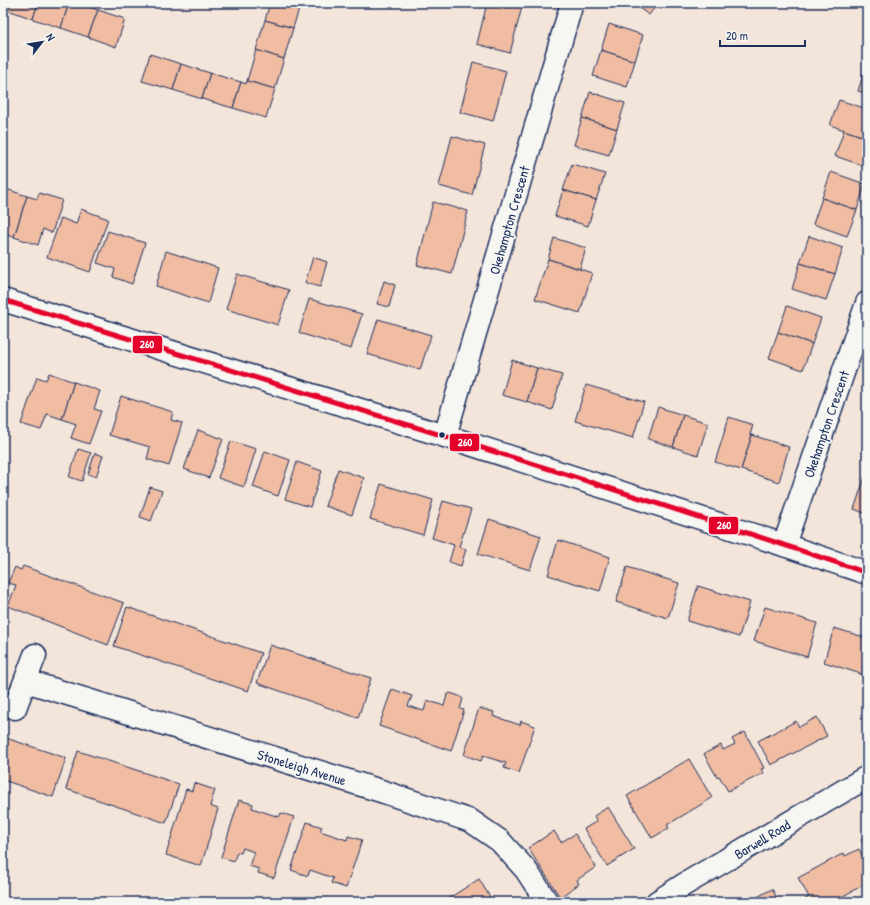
<svg xmlns="http://www.w3.org/2000/svg" width="870" height="905" font-family="'Patrick Hand',sans-serif">
	<rect width="100%" height="100%" fill="#f4e5da"/>
	<filter id="ink" filterUnits="userSpaceOnUse"><feTurbulence type="fractalNoise" baseFrequency=".025" numOctaves="2"/><feDisplacementMap in="SourceGraphic" scale="8" xChannelSelector="R" yChannelSelector="G"/><feConvolveMatrix kernelMatrix="1 2 1 2 8 2 1 2 1" color-interpolation-filters="sRGB"/></filter>
	<g filter="url(#ink)">
		<!-- building -->
		<g fill="#f0bca2" stroke="#1b2f5e">
			<path d="M 7,3 L 38,3 L 33,19 L 5,9 Z"/>
			<path d="M 38,3 L 69,3 L 61,28 L 33,19 Z"/>
			<path d="M 69,3 L 78,3 L 98,10 L 88,37 L 61,28 Z"/>
			<path d="M 270,3 L 301,3 L 293,28 L 265,20 Z"/>
			<path d="M 487,3 L 523,3 L 510,53 L 477,44 Z"/>
			<path d="M 632,3 L 658,3 L 649,15 Z"/>
			<path d="M 98,10 L 125,19 L 116,47 L 88,37 Z"/>
			<path d="M 265,20 L 293,28 L 284,59 L 256,50 Z"/>
			<path d="M 609,24 L 643,35 L 635,61 L 601,50 Z"/>
			<path d="M 256,50 L 284,59 L 275,89 L 247,81 Z"/>
			<path d="M 601,50 L 635,61 L 627,87 L 593,76 Z"/>
			<path d="M 150,54 L 181,64 L 173,90 L 142,81 Z"/>
			<path d="M 473,62 L 506,71 L 493,121 L 460,112 Z"/>
			<path d="M 867,62 L 867,93 L 858,91 Z"/>
			<path d="M 181,64 L 210,73 L 202,99 L 173,90 Z"/>
			<path d="M 210,73 L 241,82 L 233,108 L 202,99 Z"/>
			<path d="M 247,81 L 275,89 L 266,118 L 233,108 L 241,82 L 246,84 Z"/>
			<path d="M 590,92 L 625,103 L 617,129 L 582,118 Z"/>
			<path d="M 839,100 L 867,109 L 867,138 L 830,125 Z"/>
			<path d="M 582,118 L 617,129 L 609,155 L 574,145 Z"/>
			<path d="M 844,130 L 867,138 L 867,167 L 835,156 Z"/>
			<path d="M 452,136 L 485,145 L 472,195 L 439,186 Z"/>
			<path d="M 572,164 L 605,174 L 596,200 L 563,190 Z"/>
			<path d="M 831,172 L 865,184 L 857,210 L 822,198 Z"/>
			<path d="M 3,188 L 27,196 L 14,237 L 3,234 Z"/>
			<path d="M 563,190 L 596,200 L 588,226 L 555,216 Z"/>
			<path d="M 39,193 L 62,200 L 52,233 L 43,229 L 38,245 L 14,237 L 27,196 L 37,199 Z"/>
			<path d="M 822,198 L 857,210 L 847,236 L 813,224 Z"/>
			<path d="M 433,202 L 468,211 L 452,274 L 417,265 Z"/>
			<path d="M 81,209 L 108,219 L 90,272 L 47,257 L 61,218 L 76,224 Z"/>
			<path d="M 108,231 L 145,243 L 132,284 L 113,277 L 115,269 L 97,263 Z"/>
			<path d="M 809,236 L 843,248 L 835,274 L 800,263 Z"/>
			<path d="M 554,238 L 586,248 L 580,269 L 548,259 Z"/>
			<path d="M 166,251 L 218,268 L 208,303 L 156,286 Z"/>
			<path d="M 313,257 L 327,262 L 320,287 L 305,283 Z"/>
			<path d="M 548,259 L 592,273 L 580,313 L 535,299 Z"/>
			<path d="M 800,263 L 835,274 L 826,300 L 792,289 Z"/>
			<path d="M 237,274 L 289,290 L 278,325 L 226,309 Z"/>
			<path d="M 384,281 L 395,285 L 389,307 L 377,304 Z"/>
			<path d="M 309,299 L 362,314 L 351,349 L 299,333 Z"/>
			<path d="M 787,306 L 821,318 L 812,344 L 778,332 Z"/>
			<path d="M 378,319 L 431,335 L 420,370 L 367,354 Z"/>
			<path d="M 778,332 L 812,344 L 803,370 L 769,358 Z"/>
			<path d="M 512,360 L 537,368 L 527,402 L 502,395 Z"/>
			<path d="M 537,368 L 562,375 L 552,410 L 527,402 Z"/>
			<path d="M 49,373 L 74,382 L 62,419 L 47,414 L 41,430 L 21,424 L 37,377 L 46,380 Z"/>
			<path d="M 74,382 L 100,391 L 94,409 L 101,411 L 89,444 L 71,438 L 76,424 L 62,419 Z"/>
			<path d="M 586,385 L 644,402 L 633,438 L 575,421 Z"/>
			<path d="M 121,396 L 173,412 L 171,420 L 182,423 L 169,466 L 147,459 L 150,447 L 109,435 Z"/>
			<path d="M 658,407 L 683,415 L 673,447 L 648,439 Z"/>
			<path d="M 683,415 L 708,423 L 698,455 L 673,447 Z"/>
			<path d="M 729,417 L 753,425 L 750,435 L 752,435 L 741,470 L 715,462 Z"/>
			<path d="M 198,430 L 223,439 L 209,478 L 184,469 Z"/>
			<path d="M 752,435 L 789,447 L 779,482 L 741,470 Z"/>
			<path d="M 231,441 L 256,449 L 244,487 L 218,478 Z"/>
			<path d="M 78,449 L 91,453 L 82,481 L 69,477 Z"/>
			<path d="M 265,451 L 290,460 L 278,496 L 253,487 Z"/>
			<path d="M 95,453 L 103,456 L 96,477 L 88,474 Z"/>
			<path d="M 297,462 L 322,471 L 310,507 L 285,499 Z"/>
			<path d="M 338,469 L 364,478 L 352,515 L 325,506 Z"/>
			<path d="M 867,471 L 867,514 L 854,509 Z"/>
			<path d="M 381,484 L 433,500 L 423,535 L 370,519 Z"/>
			<path d="M 150,487 L 162,491 L 151,521 L 140,517 Z"/>
			<path d="M 443,501 L 471,509 L 459,547 L 466,549 L 461,566 L 449,562 L 454,545 L 432,538 Z"/>
			<path d="M 489,519 L 541,536 L 530,570 L 478,554 Z"/>
			<path d="M 558,540 L 610,557 L 600,591 L 548,575 Z"/>
			<path d="M 23,566 L 124,603 L 108,645 L 8,606 L 16,585 L 8,583 L 15,567 L 21,570 Z"/>
			<path d="M 627,567 L 679,583 L 668,618 L 616,602 Z"/>
			<path d="M 698,586 L 750,602 L 739,637 L 687,621 Z"/>
			<path d="M 127,607 L 261,653 L 248,691 L 114,646 Z"/>
			<path d="M 765,607 L 817,623 L 807,657 L 754,641 Z"/>
			<path d="M 834,628 L 867,638 L 867,676 L 824,662 Z"/>
			<path d="M 270,645 L 371,678 L 358,718 L 257,683 Z"/>
			<path d="M 392,689 L 412,696 L 408,706 L 424,711 L 427,700 L 444,706 L 447,695 L 450,693 L 459,696 L 463,699 L 460,709 L 464,710 L 451,751 L 379,726 Z"/>
			<path d="M 479,708 L 494,712 L 493,716 L 520,725 L 521,721 L 535,726 L 519,773 L 504,768 L 506,763 L 483,756 L 481,761 L 464,755 Z"/>
			<path d="M 817,717 L 827,736 L 771,765 L 758,741 L 796,721 L 799,727 Z"/>
			<path d="M 745,732 L 764,768 L 761,769 L 764,773 L 728,791 L 719,776 L 717,777 L 704,754 L 721,745 L 723,750 L 735,744 L 732,739 Z"/>
			<path d="M 3,737 L 66,758 L 53,797 L 3,780 Z"/>
			<path d="M 78,751 L 179,784 L 166,823 L 66,789 Z"/>
			<path d="M 689,759 L 712,798 L 667,825 L 669,828 L 652,838 L 627,796 Z"/>
			<path d="M 194,783 L 215,790 L 210,806 L 218,809 L 201,866 L 166,855 L 186,789 L 192,791 Z"/>
			<path d="M 239,800 L 253,804 L 252,808 L 279,817 L 281,813 L 294,817 L 274,878 L 258,873 L 259,869 L 249,866 L 254,852 L 243,848 L 241,853 L 237,852 L 234,861 L 221,857 Z"/>
			<path d="M 608,807 L 634,849 L 607,866 L 584,829 L 597,821 L 594,816 Z"/>
			<path d="M 307,822 L 322,827 L 320,831 L 347,840 L 348,836 L 362,840 L 346,888 L 331,883 L 333,878 L 310,870 L 308,876 L 291,870 Z"/>
			<path d="M 554,831 L 561,842 L 575,834 L 596,867 L 577,880 L 579,884 L 560,897 L 528,848 Z"/>
			<path d="M 867,837 L 867,849 L 861,840 Z"/>
			<path d="M 859,849 L 867,865 L 867,883 L 832,902 L 807,902 L 805,899 L 809,897 L 798,878 L 844,853 L 845,856 Z"/>
			<path d="M 479,879 L 493,902 L 443,902 Z"/>
			<path d="M 772,889 L 779,902 L 748,902 Z"/>
		</g>
		<g fill="none" stroke-linecap="round" stroke-linejoin="round">
			<!-- street casing -->
			<g stroke="#1b2f5e" stroke-width="25">
				<g id="street">
					<path d="M 445,436 L 572,3"/>
					<path d="M 784,545 L 867,303"/>
					<path d="M 26,681 L 381,791 L 471,821 L 500,841 L 526,870 L 547,902"/>
					<path d="M 15,708 L 35,655"/>
					<path d="M 657,902 L 685,884 L 867,777"/>
				</g>
			</g>
			<!-- secondary casing -->
			<g stroke="#1b2f5e" stroke-width="25">
				<path id="secondary" d="M 3,300 L 445,436 L 784,545 L 867,573"/>
			</g>
			<!-- street -->
			<use href="#street" stroke="#f6f6f2" stroke-width="22"/>
			<!-- secondary -->
			<use href="#secondary" stroke="#f6f6f2" stroke-width="22"/>
			<!-- bus-1 casing -->
			<g stroke="#f6f6f2" stroke-width="8">
				<path id="bus-1" d="M 3,300 C 292,389 581,476 867,573"/>
			</g>
			<!-- bus-1 -->
			<use href="#bus-1" stroke="#e4002b" stroke-width="5"/>
		</g>
	</g>
	<!-- markers -->
	<circle fill="#1b2f5e" stroke="#f6f6f2" stroke-width="1.5" cx="442" cy="435" r="3.5"/>
	<g text-anchor="middle" dominant-baseline="central" stroke-width="3.5" stroke-linejoin="round" paint-order="stroke">
		<!-- street labels -->
		<g font-size="14" fill="#1b2f5e" stroke="#f6f6f2">
			<text transform="translate(509 220) rotate(-74)">Okehampton Crescent</text>
			<text transform="translate(826 424) rotate(-71)">Okehampton Crescent</text>
			<text transform="translate(302 767) rotate(17)">Stoneleigh Avenue</text>
			<text transform="translate(762 839) rotate(-31)">Barwell Road</text>
		</g>
	</g>
	<g stroke="#f6f6f2" stroke-width="1.5">
		<rect x="132" y="335" width="31" height="19" rx="4" fill="#e4002b"/>
		<rect x="449" y="433" width="31" height="19" rx="4" fill="#e4002b"/>
		<rect x="708" y="516" width="31" height="19" rx="4" fill="#e4002b"/>
	</g>
	<g font-size="11" text-anchor="middle" font-weight="bold" fill="#fff">
		<text x="147" y="348">260</text>
		<text x="465" y="446">260</text>
		<text x="724" y="529">260</text>
	</g>
	<!-- margin -->
	<rect width="870" height="905" fill="none" stroke="#f6f6f2" stroke-width="16"/>
	<rect x="8" y="8" width="854" height="889" fill="none" stroke="#1b2f5e" stroke-width="1.5" filter="url(#ink)"/>
	<!-- north arrow -->
	<g transform="translate(42 42) rotate(59)" stroke="#f6f6f2" stroke-width="3" paint-order="stroke">
	<path d="M0-3L7 15L0 10L-7 15Z" fill="#1b2f5e"/>
	<text y="-6" font-size="11" font-weight="bold" text-anchor="middle" fill="#1b2f5e">N</text>
	</g>
	<!-- scale -->
	<path d="M720 40v6h85v-6" fill="none" stroke="#1b2f5e" stroke-width="2"/>
	<text x="726" y="40" font-size="12" fill="#1b2f5e" stroke="#f6f6f2" stroke-width="3" paint-order="stroke">20 m</text>
</svg>
